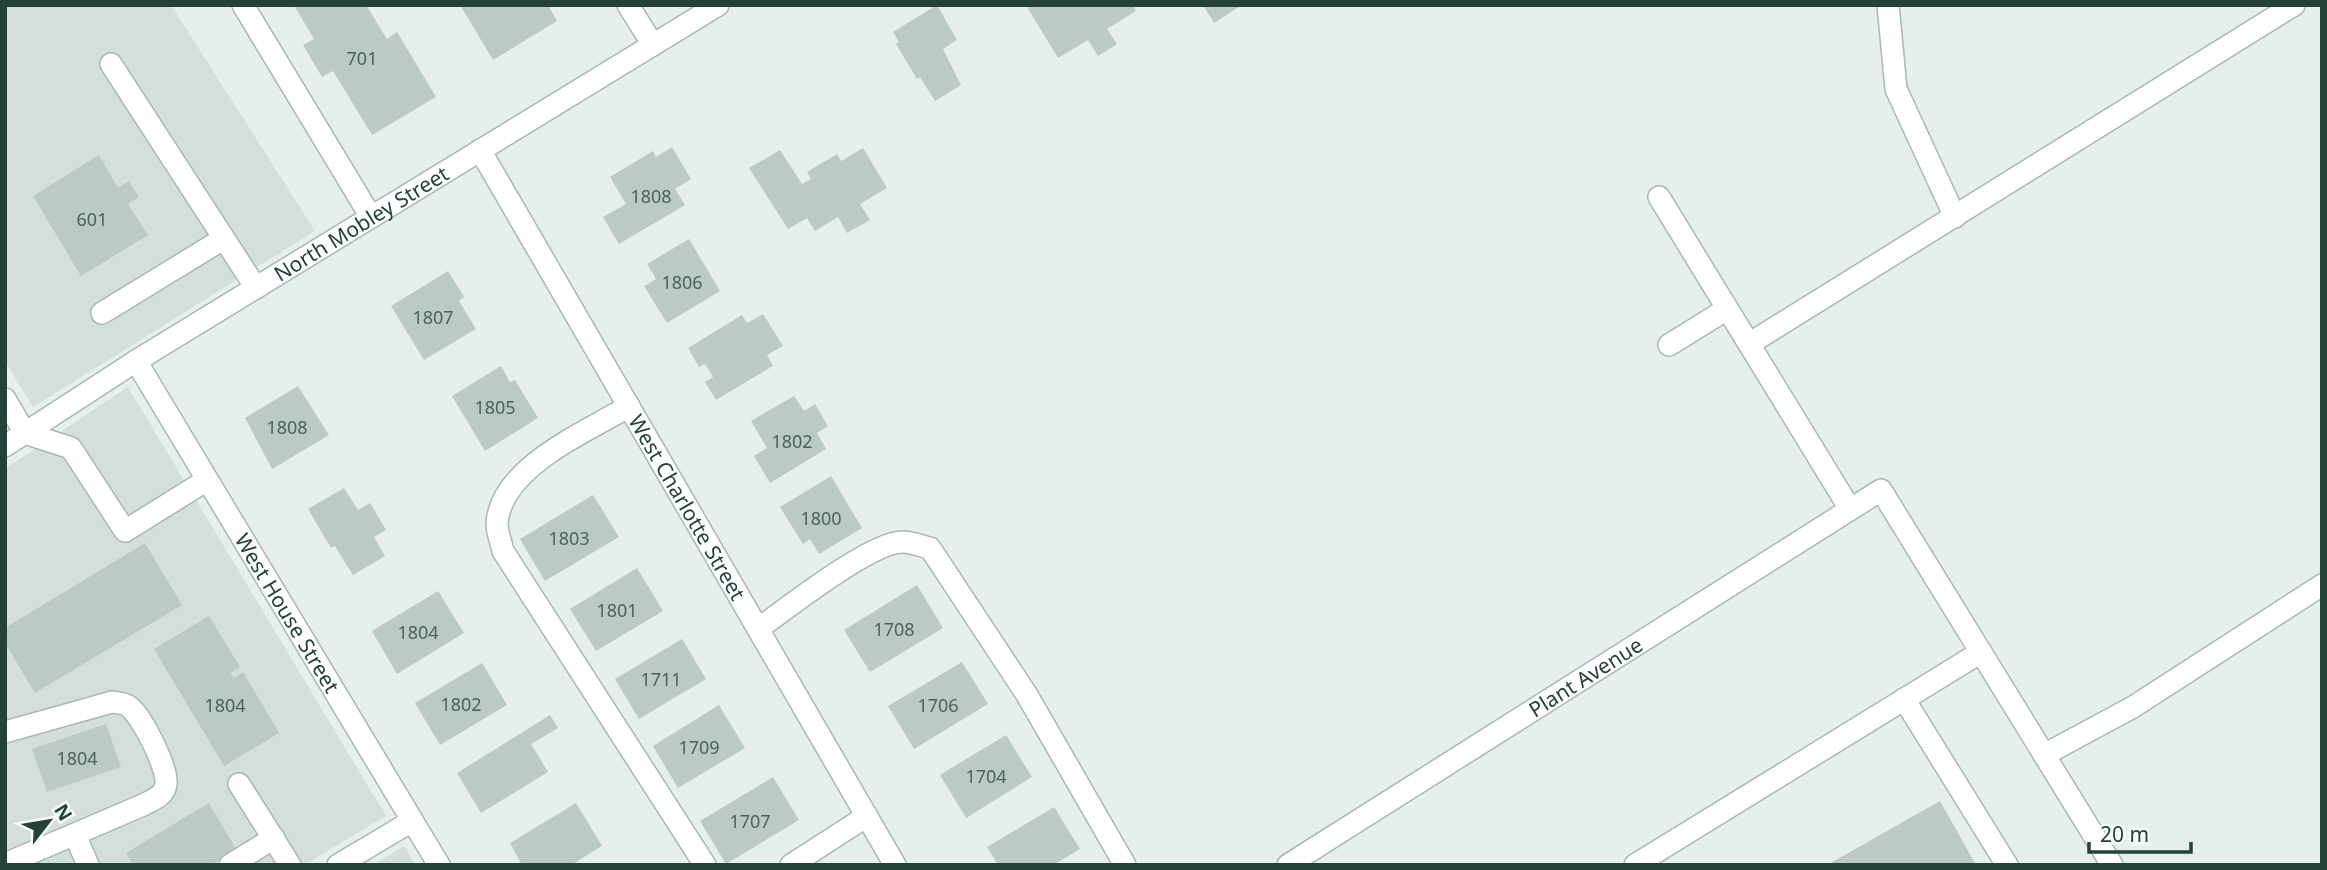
<svg xmlns="http://www.w3.org/2000/svg" width="2327" height="870" font-family="'Noto Sans',sans-serif">
	<rect width="100%" height="100%" fill="#e6efeb"/>
	<!-- built -->
	<g fill="#d4dfda">
		<path d="M 5,5 L 171,5 L 315,231 L 33,407 L 5,361 Z"/>
		<path d="M 128,387 L 386,816 L 304,865 L 7,865 L 5,469 Z"/>
		<path d="M 404,846 L 415,865 L 373,865 Z"/>
	</g>
	<!-- building -->
	<g fill="#bbcac4">
		<path d="M 294,5 L 366,5 L 387,39 L 397,32 L 436,97 L 372,135 L 333,71 L 322,77 L 303,45 L 314,39 Z"/>
		<path d="M 460,5 L 548,5 L 557,21 L 493,60 Z"/>
		<path d="M 937,5 L 957,40 L 943,49 L 961,85 L 935,101 L 920,77 L 917,79 L 896,44 L 899,42 L 893,32 Z"/>
		<path d="M 1026,5 L 1133,5 L 1136,11 L 1107,29 L 1117,44 L 1098,56 L 1088,40 L 1058,58 Z"/>
		<path d="M 1203,5 L 1242,5 L 1214,23 Z"/>
		<path d="M 672,147 L 691,179 L 675,189 L 685,205 L 619,244 L 603,217 L 626,204 L 610,177 L 653,151 L 656,157 Z"/>
		<path d="M 863,148 L 887,188 L 860,204 L 870,220 L 847,233 L 838,217 L 815,231 L 807,218 L 788,229 L 749,168 L 780,150 L 802,184 L 811,179 L 807,172 L 837,154 L 841,161 Z"/>
		<path d="M 99,155 L 118,188 L 129,181 L 139,197 L 128,204 L 148,235 L 81,276 L 33,196 Z"/>
		<path d="M 689,239 L 720,291 L 667,323 L 644,286 L 656,279 L 647,264 Z"/>
		<path d="M 448,271 L 464,297 L 459,301 L 476,329 L 424,360 L 391,306 Z"/>
		<path d="M 763,314 L 783,346 L 767,355 L 773,366 L 716,400 L 705,382 L 713,377 L 705,364 L 699,367 L 688,348 L 742,315 L 747,323 Z"/>
		<path d="M 501,366 L 510,382 L 515,380 L 538,418 L 485,451 L 452,396 Z"/>
		<path d="M 298,386 L 329,435 L 272,469 L 245,418 Z"/>
		<path d="M 794,396 L 804,411 L 815,404 L 828,426 L 817,433 L 826,449 L 770,483 L 754,456 L 767,448 L 751,421 Z"/>
		<path d="M 831,476 L 862,528 L 819,554 L 810,539 L 803,544 L 780,507 Z"/>
		<path d="M 344,488 L 358,510 L 370,503 L 386,530 L 374,537 L 385,556 L 353,575 L 335,546 L 331,548 L 308,509 Z"/>
		<path d="M 593,495 L 619,537 L 545,581 L 520,539 Z"/>
		<path d="M 145,543 L 182,605 L 35,693 L 5,643 L 5,628 Z"/>
		<path d="M 637,568 L 663,611 L 596,651 L 570,609 Z"/>
		<path d="M 917,585 L 943,628 L 870,672 L 844,630 Z"/>
		<path d="M 438,591 L 464,633 L 397,674 L 372,631 Z"/>
		<path d="M 209,616 L 240,667 L 230,673 L 234,678 L 243,672 L 279,733 L 224,766 L 154,649 Z"/>
		<path d="M 682,639 L 706,679 L 639,719 L 615,679 Z"/>
		<path d="M 962,662 L 988,704 L 914,749 L 888,706 Z"/>
		<path d="M 482,663 L 507,705 L 440,745 L 415,703 Z"/>
		<path d="M 719,705 L 745,748 L 678,788 L 653,746 Z"/>
		<path d="M 550,715 L 558,728 L 531,744 L 548,772 L 481,813 L 457,773 Z"/>
		<path d="M 106,724 L 121,767 L 47,792 L 32,749 Z"/>
		<path d="M 1006,735 L 1032,777 L 966,818 L 940,775 Z"/>
		<path d="M 773,777 L 799,820 L 726,864 L 700,821 Z"/>
		<path d="M 1940,801 L 1976,865 L 1827,865 Z"/>
		<path d="M 209,803 L 239,854 L 222,864 L 219,860 L 212,865 L 133,865 L 126,853 Z"/>
		<path d="M 576,803 L 602,846 L 571,865 L 522,865 L 510,843 Z"/>
		<path d="M 1054,807 L 1080,849 L 1053,865 L 998,865 L 987,847 Z"/>
	</g>
	<g fill="none" stroke-linecap="round" stroke-linejoin="round">
		<!-- minor casing -->
		<g stroke="#a8b8b2" stroke-width="24">
			<g id="minor">
				<path d="M 243,5 L 371,217"/>
				<path d="M 628,5 L 653,45"/>
				<path d="M 1888,5 L 1896,89 L 1955,217"/>
				<path d="M 111,64 L 256,288"/>
				<path id="s1" d="M 480,150 L 895,865"/>
				<path d="M 1659,197 L 1850,509"/>
				<path d="M 102,313 L 223,239"/>
				<path d="M 1749,344 L 2294,5"/>
				<path d="M 1669,345 L 1727,309"/>
				<path id="s2" d="M 136,361 L 439,865"/>
				<path d="M 5,399 L 25,433 L 71,448 L 125,531 L 207,480"/>
				<path d="M 629,406 C 587,432 500,467 497,524 C 497,532 501,542 503,551 L 705,865"/>
				<path id="s3" d="M 5,446 L 136,361 L 718,5"/>
				<path d="M 758,629 C 786,609 872,541 903,542 C 911,542 921,546 930,548 L 1027,695 L 1125,865"/>
				<path d="M 1904,699 L 2007,865"/>
				<path d="M 5,732 L 112,702 C 117,703 124,703 128,706 C 141,714 168,768 166,784 C 165,796 152,800 143,805 L 5,864"/>
				<path d="M 2044,755 L 2133,707 L 2322,585"/>
				<path d="M 239,784 L 290,865"/>
				<path d="M 75,835 L 88,865"/>
				<path d="M 230,865 L 274,838"/>
				<path d="M 338,865 L 412,821"/>
				<path d="M 791,865 L 867,816"/>
				<path id="s4" d="M 1288,865 L 1881,490 L 2112,865"/>
				<path d="M 1635,865 L 1981,652"/>
			</g>
		</g>
		<!-- minor -->
		<use href="#minor" stroke="#fff" stroke-width="21"/>
	</g>
	<g text-anchor="middle" dominant-baseline="central" stroke-width="5" stroke-linejoin="round" paint-order="stroke">
		<!-- number labels -->
		<g font-size="18" fill="#4a645c">
			<text x="362" y="58">701</text>
			<text x="651" y="196">1808</text>
			<text x="92" y="219">601</text>
			<text x="682" y="282">1806</text>
			<text x="433" y="317">1807</text>
			<text x="495" y="407">1805</text>
			<text x="287" y="427">1808</text>
			<text x="792" y="441">1802</text>
			<text x="821" y="518">1800</text>
			<text x="569" y="538">1803</text>
			<text x="617" y="610">1801</text>
			<text x="894" y="629">1708</text>
			<text x="418" y="632">1804</text>
			<text x="661" y="679">1711</text>
			<text x="461" y="704">1802</text>
			<text x="225" y="705">1804</text>
			<text x="938" y="705">1706</text>
			<text x="699" y="747">1709</text>
			<text x="77" y="758">1804</text>
			<text x="986" y="776">1704</text>
			<text x="750" y="821">1707</text>
		</g>
		<!-- street labels -->
		<g font-size="21" fill="#24423a" stroke="#f7fbf9">
			<text stroke="none"><textPath href="#s3" startOffset="420">North Mobley Street</textPath></text>
			<text stroke="none"><textPath href="#s1" startOffset="413">West Charlotte Street</textPath></text>
			<text stroke="none"><textPath href="#s2" startOffset="294">West House Street</textPath></text>
			<text stroke="none"><textPath href="#s4" startOffset="352">Plant Avenue</textPath></text>
		</g>
	</g>
	<!-- border -->
	<rect width="2327" height="870" fill="none" stroke="#24423a" stroke-width="14"/>
	<!-- north arrow -->
	<g transform="translate(49 821) rotate(59)" stroke="#f7fbf9" stroke-width="5" paint-order="stroke">
	<path d="M0-5L12 26L0 18L-12 26Z" fill="#24423a"/>
	<text y="-10" font-size="19" font-weight="bold" text-anchor="middle" fill="#24423a">N</text>
	</g>
	<!-- scale -->
	<path d="M2089 842v10h102v-10" fill="none" stroke="#24423a" stroke-width="3.5"/>
	<text x="2100" y="842" font-size="21" fill="#24423a" stroke="#f7fbf9" stroke-width="5" paint-order="stroke">20 m</text>
</svg>
